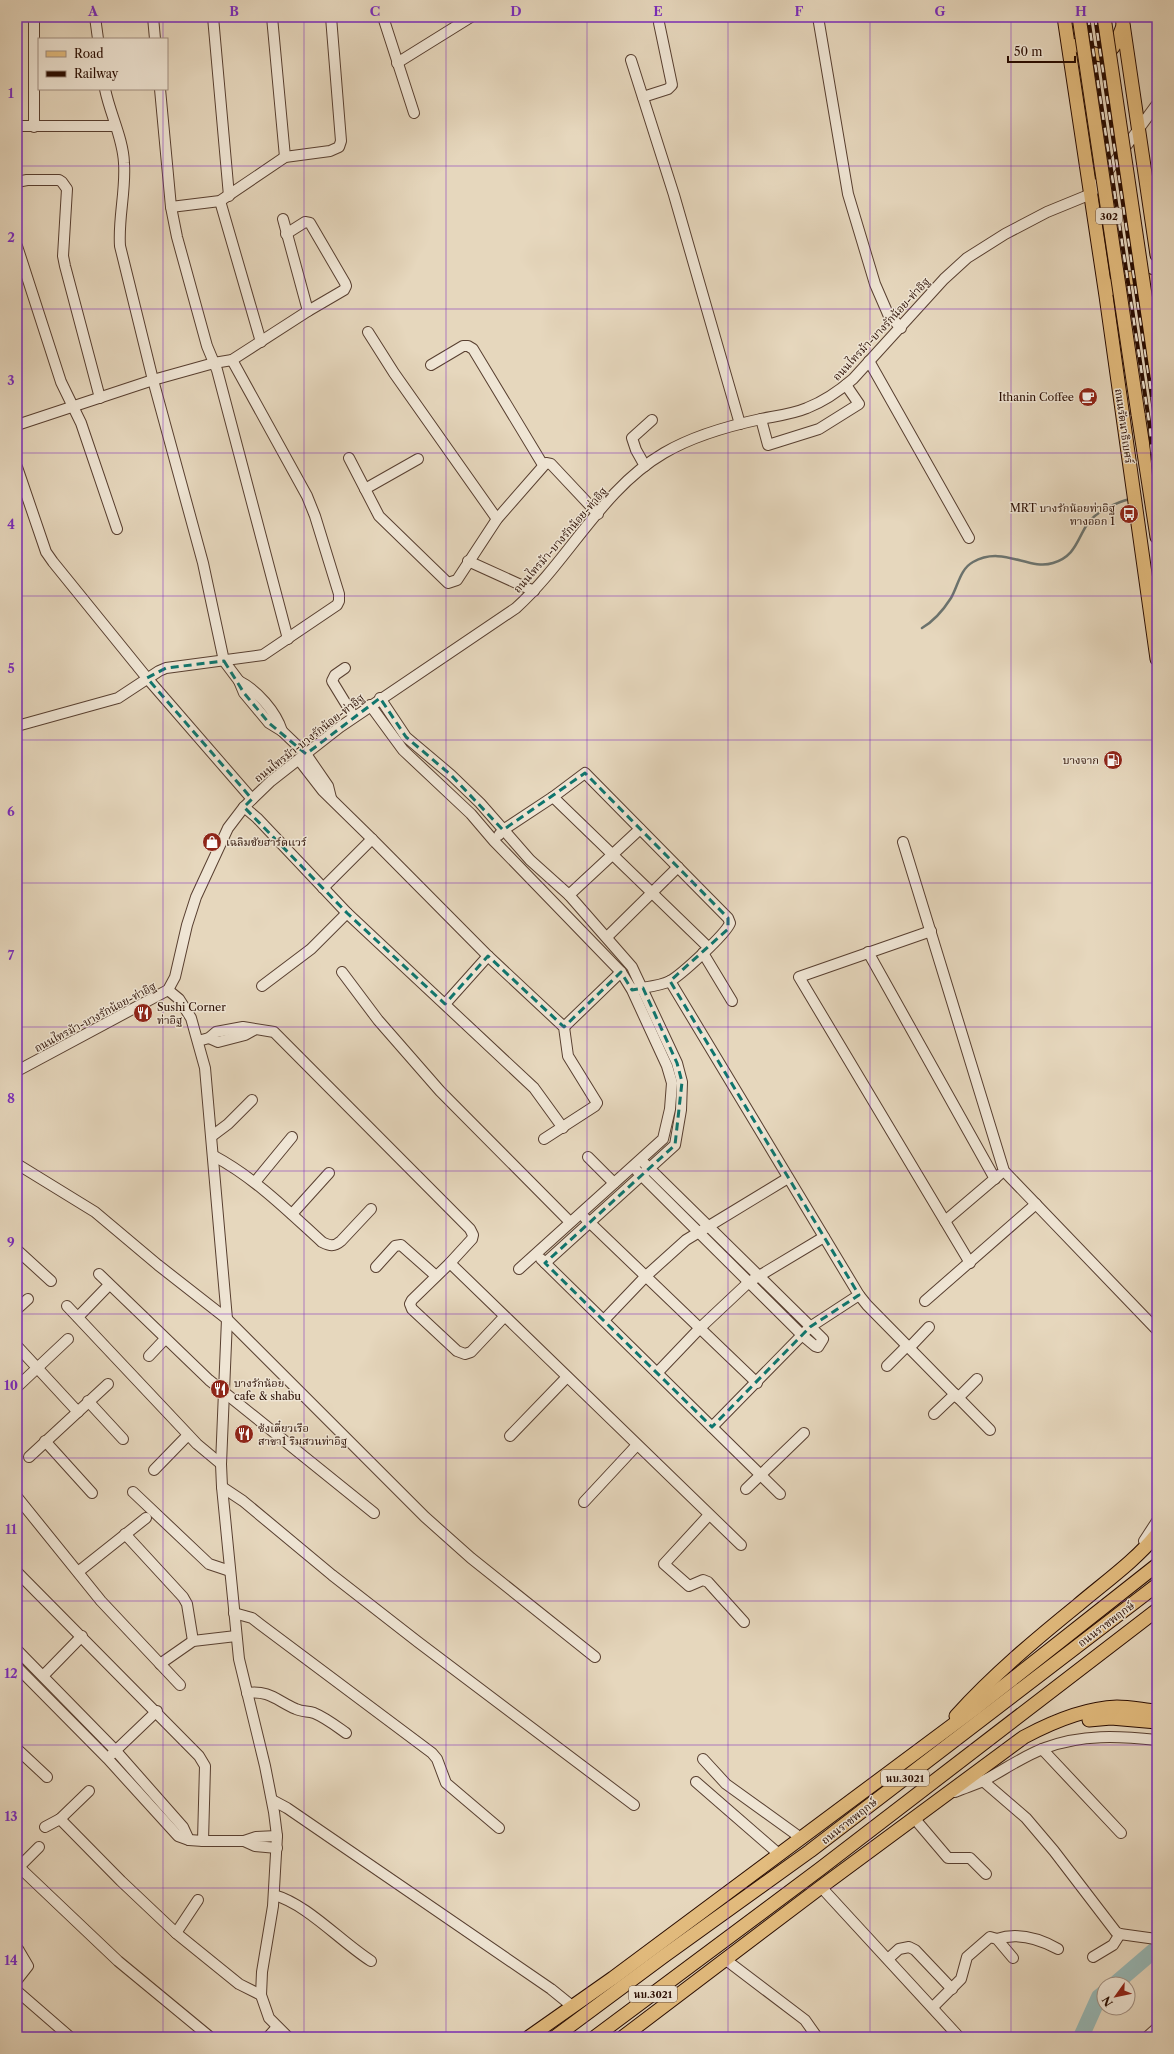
<svg xmlns="http://www.w3.org/2000/svg" width="1174" height="2054" font-family="'Libre Caslon Text','Noto Serif Thai',serif">
	<rect width="100%" height="100%" fill="#e6d7bd"/>
	<filter id="stains"><feTurbulence type="fractalNoise" baseFrequency=".005" numOctaves="4"/><feColorMatrix values="0 0 0 0 .2 0 0 0 0 .09 0 0 0 0 .02 0 0 0 .5 -.17"/></filter>
	<radialGradient id="worn" r=".72"><stop offset=".6" stop-color="#630" stop-opacity="0"/><stop offset="1" stop-color="#630" stop-opacity=".3"/></radialGradient>
	<g fill="none" stroke-linecap="round" stroke-linejoin="round">
		<!-- stream -->
		<path stroke="#6b736e" stroke-width="2.5" d="M 922,628 C 934,621 944,609 951,598 C 958,586 960,569 973,562 C 1003,545 1029,571 1053,563 C 1076,556 1077,539 1088,523 C 1096,512 1117,502 1130,499"/>
		<!-- river -->
		<g stroke="#97b8b6" stroke-width="16">
			<path d="M 1115,1984 L 1157,1948"/>
			<path d="M 1081,2037 L 1099,1997 L 1104,1993"/>
		</g>
		<!-- minor casing -->
		<g stroke="#583f30" stroke-width="12">
			<g id="minor">
				<path d="M 34,17 L 34,127"/>
				<path d="M 95,17 L 98,39"/>
				<path d="M 153,17 L 155,39"/>
				<path d="M 213,17 L 229,196"/>
				<path d="M 272,17 L 285,157"/>
				<path d="M 383,17 L 414,113"/>
				<path d="M 818,17 L 848,194 L 875,284 L 888,314 L 901,328"/>
				<path d="M 631,60 L 674,195 L 740,424"/>
				<path d="M 397,63 L 471,17"/>
				<path d="M 105,89 C 110,114 123,138 124,163 C 126,191 118,218 120,246 L 153,380 L 203,563 L 224,661 L 239,681 L 244,693 L 269,723 L 282,731 L 306,754 L 328,786 L 331,798"/>
				<path d="M 160,89 L 171,207 L 177,237 L 207,346 L 217,370 L 288,639"/>
				<path d="M 643,97 L 668,89 L 672,85 L 659,23"/>
				<path d="M 17,126 L 115,126"/>
				<path d="M 17,182 L 27,180 L 59,180 L 62,182 L 67,189 L 63,256 L 65,266 L 100,398"/>
				<path d="M 220,201 L 261,342"/>
				<path d="M 171,207 L 220,201 L 285,157 L 330,151 L 339,147 L 341,141 L 331,17"/>
				<path d="M 283,219 L 308,311"/>
				<path d="M 17,246 L 61,382 L 81,423 L 117,529"/>
				<path d="M 368,332 L 394,373 L 497,519"/>
				<path d="M 869,361 L 969,538"/>
				<path d="M 431,365 L 463,346 L 468,346 L 473,349 L 543,465"/>
				<path d="M 761,419 L 768,445 L 819,429 L 859,404 L 846,385"/>
				<path d="M 17,425 L 153,380 L 214,363 L 232,360 L 308,311 L 344,290 L 346,286 L 345,283 L 310,223 L 305,222 L 286,234"/>
				<path d="M 349,458 L 379,516 L 448,583 L 457,580 L 497,519 L 546,463 L 551,464 L 598,514"/>
				<path d="M 645,466 L 636,450 L 632,438 L 652,420"/>
				<path d="M 17,467 L 46,552 L 53,562 L 147,678 L 252,799"/>
				<path d="M 365,489 L 418,459"/>
				<path d="M 468,561 L 534,591"/>
				<path d="M 345,668 L 335,675 L 332,681 L 354,717"/>
				<path d="M 239,681 C 257,690 276,712 282,731"/>
				<path d="M 380,698 L 406,737 L 451,775 L 480,803 L 530,860 L 569,895 L 632,967 L 677,1063 L 682,1082 L 681,1110 L 675,1145 L 545,1263"/>
				<path d="M 370,705 L 403,750 L 471,814 L 494,841 L 621,972 L 632,990 L 667,1066 L 672,1083 L 670,1109 L 663,1139 L 519,1269"/>
				<path d="M 17,726 L 118,698 L 159,671 L 166,668 L 263,655 L 337,605 L 339,601 L 339,594 L 315,516 L 307,496 L 232,360"/>
				<path d="M 299,760 L 323,791 L 372,839 L 488,956 L 564,1027 L 568,1056 L 597,1103 L 595,1106 L 544,1139"/>
				<path d="M 553,797 L 708,947"/>
				<path d="M 244,807 L 257,818 L 347,913 L 534,1088 L 563,1128"/>
				<path d="M 499,835 L 503,830 L 553,797 L 585,773 L 728,918 L 730,923 C 726,934 681,975 670,981 C 660,986 646,987 636,989"/>
				<path d="M 903,842 L 1004,1171 L 1157,1330"/>
				<path d="M 323,888 L 372,839"/>
				<path d="M 569,895 L 640,829"/>
				<path d="M 931,931 L 799,977 L 970,1263"/>
				<path d="M 607,937 L 678,867"/>
				<path d="M 868,952 L 995,1179"/>
				<path d="M 703,953 L 732,1001"/>
				<path d="M 342,972 L 378,1020 L 440,1091 L 570,1222"/>
				<path d="M 670,981 L 859,1295 L 867,1305 L 990,1430"/>
				<path d="M 262,986 L 311,949 L 347,913"/>
				<path d="M 168,990 L 179,999 L 191,1018 L 205,1068 L 227,1319 L 221,1464 L 222,1487 L 239,1659 L 265,1766 L 274,1812 L 277,1836 L 273,1906 L 262,1972 L 261,1995 L 269,2018 L 288,2037"/>
				<path d="M 445,1004 L 488,956"/>
				<path d="M 564,1027 L 621,972"/>
				<path d="M 209,1038 L 218,1042 L 245,1035 L 254,1030"/>
				<path d="M 198,1041 L 209,1038 L 216,1032 L 243,1027 L 274,1032 L 470,1229 L 473,1235 L 472,1239 L 450,1263 L 741,1545"/>
				<path d="M 17,1071 L 168,990 L 175,977 L 187,925 L 196,897 L 228,828 L 244,807 L 271,781 L 340,727 L 516,608 C 569,560 602,489 664,453 C 693,436 728,426 761,419 C 776,416 793,414 807,408 C 825,401 839,391 853,379 L 944,279 L 967,258 L 1005,234 L 1047,212 L 1091,194 L 1157,104"/>
				<path d="M 212,1136 L 228,1124 L 252,1100"/>
				<path d="M 214,1156 C 255,1178 288,1211 322,1242 C 330,1246 334,1247 341,1241 L 371,1209"/>
				<path d="M 588,1157 L 614,1183"/>
				<path d="M 17,1164 L 95,1212 L 158,1265 L 227,1319 L 425,1517 L 471,1558 L 595,1657"/>
				<path d="M 637,1171 L 803,1336 L 815,1346 L 818,1347 L 823,1339 L 644,1163"/>
				<path d="M 255,1182 L 292,1137"/>
				<path d="M 292,1214 L 329,1173"/>
				<path d="M 585,1218 L 757,1383"/>
				<path d="M 945,1221 L 999,1175"/>
				<path d="M 17,1250 L 51,1281"/>
				<path d="M 541,1259 L 780,1494"/>
				<path d="M 450,1263 L 412,1300 L 410,1304 L 412,1309 L 457,1351 L 465,1354 L 471,1352 L 504,1317"/>
				<path d="M 376,1267 L 395,1246 L 401,1245 L 436,1276"/>
				<path d="M 99,1274 L 209,1380 L 374,1513"/>
				<path d="M 925,1301 L 1036,1204"/>
				<path d="M 67,1306 L 197,1444 L 221,1464"/>
				<path d="M 17,1309 L 28,1299"/>
				<path d="M 78,1317 L 109,1285"/>
				<path d="M 604,1320 L 646,1276 L 686,1240 L 788,1178"/>
				<path d="M 17,1346 L 78,1412"/>
				<path d="M 909,1348 L 929,1327"/>
				<path d="M 149,1356 L 165,1339"/>
				<path d="M 887,1366 L 907,1346"/>
				<path d="M 657,1373 L 700,1328 L 749,1282 L 824,1237"/>
				<path d="M 17,1387 L 68,1339"/>
				<path d="M 958,1398 L 977,1379"/>
				<path d="M 88,1401 L 123,1439"/>
				<path d="M 934,1414 L 955,1394"/>
				<path d="M 712,1427 L 810,1327 L 859,1295"/>
				<path d="M 510,1436 L 567,1377"/>
				<path d="M 45,1441 L 92,1493"/>
				<path d="M 29,1457 L 108,1384"/>
				<path d="M 154,1470 L 188,1435"/>
				<path d="M 222,1487 L 243,1501 L 332,1575 L 418,1642 L 634,1805"/>
				<path d="M 746,1489 L 804,1433"/>
				<path d="M 133,1492 L 209,1564 L 230,1571"/>
				<path d="M 17,1497 L 101,1601 L 180,1685"/>
				<path d="M 584,1502 L 637,1445"/>
				<path d="M 709,1515 L 664,1564 L 689,1586 L 703,1580 L 708,1582 L 744,1622"/>
				<path d="M 125,1534 L 183,1597 L 187,1604 L 193,1641"/>
				<path d="M 1144,1541 L 1157,1521"/>
				<path d="M 17,1572 L 199,1756 L 205,1766 L 203,1841"/>
				<path d="M 78,1572 L 146,1518"/>
				<path d="M 234,1613 L 252,1618 L 261,1625 L 432,1753 L 437,1759 L 446,1783 L 499,1828"/>
				<path d="M 17,1650 L 116,1751 L 183,1827 L 189,1840"/>
				<path d="M 160,1664 L 193,1641 L 236,1636"/>
				<path d="M 17,1667 L 108,1759 L 178,1836 L 189,1840 L 203,1841 L 244,1841 L 255,1846 L 277,1848"/>
				<path d="M 43,1676 L 82,1636"/>
				<path d="M 247,1693 C 270,1690 277,1701 296,1709 C 302,1712 308,1711 314,1713 C 326,1718 336,1726 346,1733"/>
				<path d="M 17,1749 L 47,1777"/>
				<path d="M 1042,1749 L 1121,1833"/>
				<path d="M 112,1754 L 157,1711"/>
				<path d="M 703,1759 L 726,1784 L 801,1838"/>
				<path d="M 983,1781 L 1026,1818 L 1054,1851 L 1116,1932 L 1120,1934 L 1156,1939"/>
				<path d="M 696,1782 L 780,1855"/>
				<path d="M 955,1792 C 964,1788 974,1785 983,1781 C 1004,1770 1023,1756 1045,1748 C 1082,1734 1119,1736 1157,1740"/>
				<path d="M 272,1800 L 287,1808 L 551,1989 L 572,2006"/>
				<path d="M 914,1818 L 948,1858 L 970,1858 L 986,1874"/>
				<path d="M 60,1819 L 89,1791"/>
				<path d="M 45,1827 L 60,1819 L 121,1881 L 176,1933 L 239,1984 L 261,1995"/>
				<path d="M 244,1841 L 256,1837 L 277,1836"/>
				<path d="M 19,1867 L 118,1961 L 210,2037"/>
				<path d="M 17,1869 L 39,1847"/>
				<path d="M 821,1887 L 959,2037"/>
				<path d="M 274,1895 C 307,1904 341,1942 371,1961"/>
				<path d="M 176,1933 L 198,1900"/>
				<path d="M 997,1939 C 1018,1932 1040,1939 1058,1949"/>
				<path d="M 1093,1957 L 1113,1945 L 1120,1934"/>
				<path d="M 888,1959 L 899,1949 L 909,1947 L 915,1950 L 952,1989"/>
				<path d="M 726,1960 L 805,2020 L 817,2037"/>
				<path d="M 17,1980 L 28,1966 L 18,1949"/>
				<path d="M 17,1991 L 70,2037"/>
				<path d="M 933,2007 L 961,1979 L 967,1957 L 990,1937 L 997,1939 L 1013,1958"/>
				<path d="M 268,2037 L 277,2027"/>
				<path d="M 1147,2037 L 1157,2028"/>
			</g>
		</g>
		<!-- major casing -->
		<g stroke="#290c01" stroke-width="15">
			<g id="major">
				<path d="M 1064,17 L 1106,296 L 1157,659"/>
				<path d="M 1122,17 L 1157,255"/>
				<path d="M 1077,45 C 1104,64 1113,54 1123,26"/>
				<path d="M 1110,289 C 1121,274 1143,276 1157,285"/>
				<path d="M 1138,414 L 1157,537"/>
				<path d="M 956,1716 C 993,1675 1036,1639 1078,1605 C 1105,1582 1135,1561 1157,1534"/>
				<path d="M 1089,1720 L 1111,1718 L 1157,1722"/>
				<path d="M 529,2037 L 613,1978 L 977,1707 L 1157,1565"/>
				<path d="M 555,2037 L 664,1956 L 810,1851 L 1157,1585"/>
				<path d="M 595,2037 L 820,1869 L 1157,1610"/>
				<path d="M 623,2037 L 821,1887 L 1024,1737 C 1052,1722 1085,1708 1117,1707 C 1130,1707 1144,1710 1157,1711"/>
			</g>
		</g>
		<!-- minor -->
		<use href="#minor" stroke="#efe5d4" stroke-width="10"/>
		<!-- major -->
		<use href="#major" stroke="#e3bc7e" stroke-width="13"/>
		<!-- rail casing -->
		<g stroke="#290c01" stroke-width="4">
			<g id="rail">
				<path d="M 1088,17 L 1150,428 L 1157,511"/>
				<path d="M 1095,17 L 1157,431"/>
			</g>
		</g>
		<!-- rail -->
		<use href="#rail" stroke="#efe5d4" stroke-width="2.5" stroke-dasharray="8" stroke-linecap="butt"/>
		<!-- major-bridge casing -->
		<g stroke="#290c01" stroke-width="15" stroke-linecap="butt">
			<g id="major-bridge">
				<path d="M 1079,17 L 1138,414"/>
				<path d="M 1104,17 L 1157,376"/>
			</g>
		</g>
		<!-- major-bridge -->
		<use href="#major-bridge" stroke="#e3bc7e" stroke-width="13"/>
	</g>
	<!-- marked area -->
	<path fill="none" stroke="#0f766e" stroke-width="3" stroke-dasharray="8 5" stroke-linejoin="round" d="M 224,661 L 244,693 L 269,723 L 306,754 L 380,698 L 406,737 L 451,775 L 503,830 L 585,773 L 728,918 L 728,929 L 670,981 L 859,1295 L 810,1327 L 712,1427 L 545,1263 L 675,1145 L 682,1082 L 677,1063 L 643,988 L 632,990 L 621,972 L 564,1027 L 488,956 L 445,1004 L 347,913 L 244,807 L 252,799 L 147,678 L 166,668 Z"/>
	<!-- grid -->
	<path fill="none" stroke="#7b2cbf" stroke-width="1" stroke-opacity="0.55" d="M 163,17 L 163,39M 304,17 L 304,2037M 446,17 L 446,2037M 587,17 L 587,2037M 728,17 L 728,2037M 870,17 L 870,2037M 1011,17 L 1011,2037M 163,89 L 163,2037M 17,166 L 1157,166M 17,309 L 1157,309M 17,453 L 1157,453M 17,596 L 1157,596M 17,740 L 1157,740M 17,883 L 1157,883M 17,1027 L 1157,1027M 17,1171 L 1157,1171M 17,1314 L 1157,1314M 17,1458 L 1157,1458M 17,1601 L 1157,1601M 17,1745 L 1157,1745M 17,1888 L 1157,1888"/>
	<!-- icons -->
	<defs>
		<g id="cafe-disc" transform="scale(1)"><circle r="9.5" fill="#8f2418" stroke="#efe5d4"/><path d="M-5.5-4.5H6V0H3Q3 3.5 0 3.5H-2.5Q-5.5 3.5-5.5 0ZM3-3.2v2h1.7v-2ZM-6 4.5H4V6H-6Z" fill="#fff"/></g>
		<g id="bus-disc" transform="scale(1)"><circle r="9.5" fill="#8f2418" stroke="#efe5d4"/><path d="M-5-6H5V4H4V6H2V4H-2V6H-4V4H-5ZM-3.5-4V0h7V-4ZM-3.5 1.2v1.5H-2V1.2ZM2 1.2v1.5H3.5V1.2Z" fill="#fff"/></g>
		<g id="fuel-disc" transform="scale(1)"><circle r="9.5" fill="#8f2418" stroke="#efe5d4"/><path d="M-5.5-6h7V0h2V4h1.3V-2.5L3-4.5l.8-.8L6-3V5H2.5V1h-1V6h-7ZM-4.2-4.7v3.2H.2V-4.7Z" fill="#fff"/></g>
		<g id="shop-disc" transform="scale(1)"><circle r="9.5" fill="#8f2418" stroke="#efe5d4"/><path d="M-5-2.5h2.3a2.7 3.5 0 0 1 5.4 0H5L5.5 6h-11ZM-1.5-2.5h3a1.5 2.3 0 0 0-3 0Z" fill="#fff"/></g>
		<g id="restaurant-disc" transform="scale(1)"><circle r="9.5" fill="#8f2418" stroke="#efe5d4"/><path d="M-5-6h1v4h1v-4h1v4h1v-4h1v5L-1.5 .5V6h-2V.5L-5-1ZM5-6V6H3V1.5H1.5Q1.5-4 5-6Z" fill="#fff"/></g>
	</defs>
	<g fill-rule="evenodd">
		<use href="#cafe-disc" x="1088" y="397"/>
		<use href="#bus-disc" x="1129" y="514"/>
		<use href="#fuel-disc" x="1113" y="760"/>
		<use href="#shop-disc" x="212" y="842"/>
		<use href="#restaurant-disc" x="143" y="1013"/>
		<use href="#restaurant-disc" x="220" y="1389"/>
		<use href="#restaurant-disc" x="244" y="1434"/>
	</g>
	<g text-anchor="middle" dominant-baseline="central" stroke-width="3" stroke-linejoin="round" paint-order="stroke">
		<!-- shield labels -->
		<g fill="#efe5d4" stroke="#644d40" stroke-width="1">
			<rect x="1096" y="208" width="26" height="16" rx="3"/>
			<rect x="881" y="1770" width="48" height="16" rx="3"/>
			<rect x="629" y="1986" width="48" height="16" rx="3"/>
		</g>
		<g font-size="10" font-weight="bold" fill="#290c01">
			<text x="1109" y="216">302</text>
			<text x="905" y="1778">นบ.3021</text>
			<text x="653" y="1994">นบ.3021</text>
		</g>
		<!-- street labels -->
		<g font-size="11" fill="#290c01" stroke="#efe5d4">
			<text transform="translate(881 329) rotate(-47)">ถนนไทรม้า-บางรักน้อย-ท่าอิฐ</text>
			<text transform="translate(1124 426) rotate(82)">ถนนรัตนาธิเบศร์</text>
			<text transform="translate(560 540) rotate(-49)">ถนนไทรม้า-บางรักน้อย-ท่าอิฐ</text>
			<text transform="translate(309 738) rotate(-38)">ถนนไทรม้า-บางรักน้อย-ท่าอิฐ</text>
			<text transform="translate(95 1017) rotate(-28)">ถนนไทรม้า-บางรักน้อย-ท่าอิฐ</text>
			<text transform="translate(1106 1624) rotate(-37)">ถนนราชพฤกษ์</text>
			<text transform="translate(849 1821) rotate(-38)">ถนนราชพฤกษ์</text>
		</g>
		<!-- poi labels -->
		<g font-size="11" fill="#290c01" stroke="#efe5d4" text-anchor="start">
			<text x="1074" y="397" text-anchor="end">Ithanin Coffee</text>
			<text x="1115" y="508" text-anchor="end">MRT บางรักน้อยท่าอิฐ<tspan x="1115" dy="13">ทางออก 1</tspan></text>
			<text x="1099" y="760" text-anchor="end">บางจาก</text>
			<text x="226" y="842">เฉลิมชัยฮาร์ดแวร์</text>
			<text x="157" y="1007">Sushi Corner<tspan x="157" dy="13">ท่าอิฐ</tspan></text>
			<text x="234" y="1383">บางรักน้อย<tspan x="234" dy="13">cafe &amp; shabu</tspan></text>
			<text x="258" y="1428">ซ้งเตี๋ยวเรือ<tspan x="258" dy="13">สาขา1 ริมสวนท่าอิฐ</tspan></text>
		</g>
	</g>
	<!-- margin -->
	<rect width="1174" height="2054" fill="none" stroke="#e6d7bd" stroke-width="44"/>
	<!-- legend -->
	<rect x="38" y="38" width="130" height="52" fill="#efe5d4" stroke="#a08e80"/>
	<rect x="46" y="51" width="20" height="6" fill="#e3bc7e" stroke="#a08e80"/>
	<text x="74" y="58" font-size="12" fill="#290c01">Road</text>
	<rect x="46" y="71" width="20" height="6" fill="#290c01" stroke="#a08e80"/>
	<text x="74" y="78" font-size="12" fill="#290c01">Railway</text>
	<!-- north arrow -->
	<g transform="translate(1116 1996) rotate(237)"><circle r="19" fill="#efe5d4" stroke="#a08e80"/>
	<path d="M0-3L7 15L0 10L-7 15Z" fill="#8f2418"/>
	<text y="-6" font-size="11" font-weight="bold" text-anchor="middle" fill="#290c01">N</text>
	</g>
	<!-- scale -->
	<path d="M1008 56v6h67v-6" fill="none" stroke="#290c01" stroke-width="2"/>
	<text x="1014" y="56" font-size="12" fill="#290c01" stroke="#efe5d4" stroke-width="3" paint-order="stroke">50 m</text>
	<rect x="22" y="22" width="1130" height="2010" fill="none" stroke="#7b2cbf" stroke-width="1.5"/>
	<g font-size="13" text-anchor="middle" font-weight="bold" fill="#7b2cbf">
		<text x="93" y="16">A</text>
		<text x="234" y="16">B</text>
		<text x="375" y="16">C</text>
		<text x="516" y="16">D</text>
		<text x="658" y="16">E</text>
		<text x="799" y="16">F</text>
		<text x="940" y="16">G</text>
		<text x="1081" y="16">H</text>
		<text x="11" y="98">1</text>
		<text x="11" y="242">2</text>
		<text x="11" y="385">3</text>
		<text x="11" y="529">4</text>
		<text x="11" y="673">5</text>
		<text x="11" y="816">6</text>
		<text x="11" y="960">7</text>
		<text x="11" y="1103">8</text>
		<text x="11" y="1247">9</text>
		<text x="11" y="1390">10</text>
		<text x="11" y="1534">11</text>
		<text x="11" y="1678">12</text>
		<text x="11" y="1821">13</text>
		<text x="11" y="1965">14</text>
	</g>
	<rect width="100%" height="100%" filter="url(#stains)"/>
	<rect width="100%" height="100%" fill="url(#worn)"/>
</svg>
